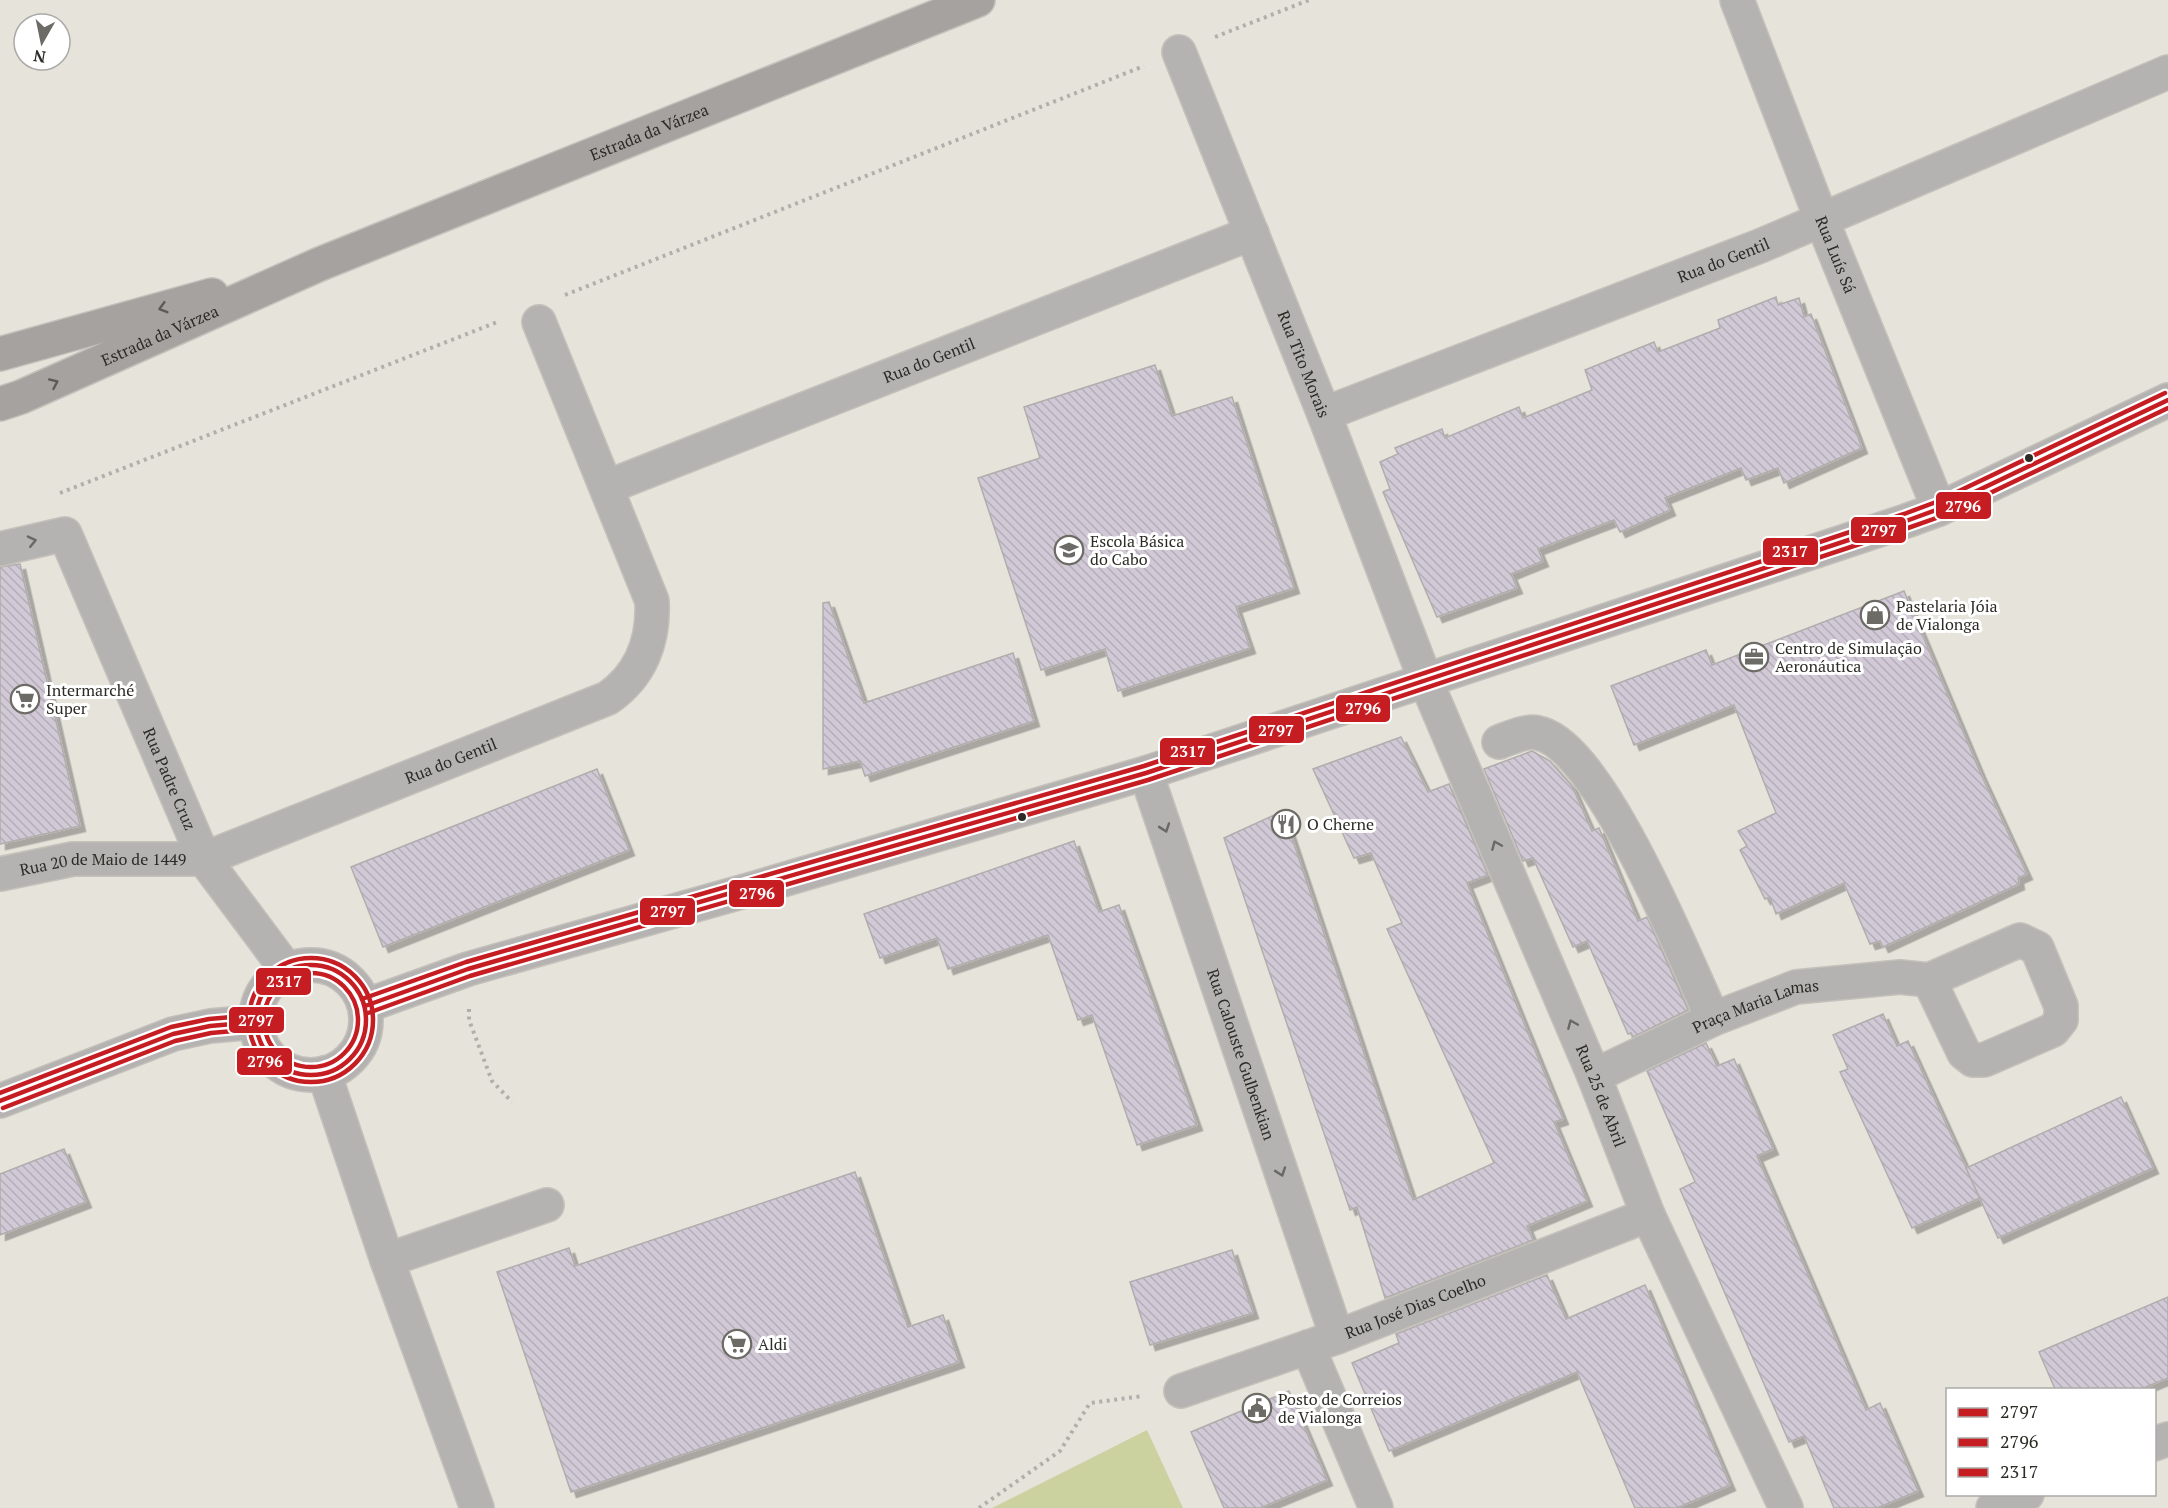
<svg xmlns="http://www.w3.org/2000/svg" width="2168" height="1508" font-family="'PT Serif',serif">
	<defs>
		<pattern id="building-back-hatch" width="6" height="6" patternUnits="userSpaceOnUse" patternTransform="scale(1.5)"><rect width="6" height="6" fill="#d2c9d6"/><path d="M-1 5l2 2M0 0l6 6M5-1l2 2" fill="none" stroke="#b4adb8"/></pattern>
		<filter id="shadow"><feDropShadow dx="5.5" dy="5.5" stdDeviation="0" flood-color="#0004"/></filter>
	</defs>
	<rect width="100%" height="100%" fill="#e6e3db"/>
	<!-- grass -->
	<path fill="#ccd1a0" d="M 1147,1430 L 1183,1508 L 992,1508 Z"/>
	<!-- building -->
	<g fill="url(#building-back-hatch)" stroke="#b0adac" stroke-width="1.5" filter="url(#shadow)">
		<path d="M 1776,297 L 1778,305 L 1799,298 L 1804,317 L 1811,314 L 1862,448 L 1784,483 L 1778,468 L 1746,480 L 1741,468 L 1665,498 L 1670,510 L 1620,532 L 1614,520 L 1538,549 L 1543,561 L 1511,574 L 1517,588 L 1437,617 L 1383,492 L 1390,489 L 1380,462 L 1398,454 L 1395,448 L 1442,429 L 1445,438 L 1519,407 L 1523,418 L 1592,390 L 1585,370 L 1654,342 L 1658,352 L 1720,328 L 1718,320 Z"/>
		<path d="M 1155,365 L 1172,416 L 1232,397 L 1294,588 L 1236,607 L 1250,648 L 1118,691 L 1105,649 L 1041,670 L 978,478 L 1040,458 L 1024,407 Z"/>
		<path d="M 20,564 L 80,826 L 0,844 L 0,567 Z"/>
		<path d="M 1904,591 L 1980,772 L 2027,874 L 2018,878 L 2019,884 L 1883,947 L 1880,941 L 1870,944 L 1844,883 L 1776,914 L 1770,897 L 1765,899 L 1740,850 L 1747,846 L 1738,831 L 1776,813 L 1734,705 L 1634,745 L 1611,686 L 1706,650 L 1712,665 Z"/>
		<path d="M 829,602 L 864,703 L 1013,653 L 1034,721 L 865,776 L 860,761 L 823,769 L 823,603 Z"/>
		<path d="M 1401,737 L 1428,792 L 1449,784 L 1488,875 L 1467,883 L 1563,1119 L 1554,1122 L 1587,1201 L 1527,1226 L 1533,1240 L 1385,1298 L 1357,1207 L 1350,1210 L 1224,838 L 1283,811 L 1413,1200 L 1494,1163 L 1387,929 L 1402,923 L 1371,853 L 1354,858 L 1313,769 Z"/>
		<path d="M 1532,751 L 1550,761 L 1572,786 L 1592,831 L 1599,828 L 1638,921 L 1647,917 L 1688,1010 L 1633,1037 L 1631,1033 L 1628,1034 L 1587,941 L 1573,947 L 1533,858 L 1523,861 L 1484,769 Z"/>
		<path d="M 597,769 L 629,850 L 383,947 L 351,867 Z"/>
		<path d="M 1074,841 L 1099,912 L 1119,905 L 1197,1125 L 1137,1145 L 1092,1015 L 1078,1020 L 1048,935 L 948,969 L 937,938 L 880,958 L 864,914 Z"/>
		<path d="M 1883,1014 L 1897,1046 L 1908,1041 L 1980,1198 L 1912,1228 L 1840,1072 L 1848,1069 L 1833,1035 Z"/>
		<path d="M 1706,1043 L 1717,1066 L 1734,1059 L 1773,1149 L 1757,1156 L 1866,1410 L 1880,1403 L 1918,1491 L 1877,1508 L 1834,1508 L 1804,1436 L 1789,1442 L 1680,1189 L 1695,1182 L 1647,1071 Z"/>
		<path d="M 2121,1097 L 2153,1168 L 1998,1238 L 1966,1168 Z"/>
		<path d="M 64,1149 L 86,1202 L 0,1235 L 0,1174 Z"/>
		<path d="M 855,1172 L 908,1327 L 943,1315 L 959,1362 L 571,1492 L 497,1272 L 569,1248 L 575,1266 Z"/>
		<path d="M 1232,1250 L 1253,1313 L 1150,1345 L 1130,1282 Z"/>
		<path d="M 1547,1275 L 1566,1319 L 1645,1285 L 1730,1485 L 1677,1508 L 1635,1508 L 1577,1372 L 1389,1451 L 1352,1363 L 1399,1343 L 1396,1334 Z"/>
		<path d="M 2168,1297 L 2168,1378 L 2141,1389 L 2055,1389 L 2039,1352 Z"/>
		<path d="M 1289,1391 L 1327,1480 L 1260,1508 L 1224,1508 L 1191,1432 Z"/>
	</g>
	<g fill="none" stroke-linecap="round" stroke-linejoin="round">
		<!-- minor casing -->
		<g stroke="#c4c1bb" stroke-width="36">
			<g id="minor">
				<path id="s1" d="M 1737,0 L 1821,218 L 1939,509"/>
				<path id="s2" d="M 1179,52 L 1324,414 L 1425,679 L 1594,1076 L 1648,1215 L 1786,1508"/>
				<path id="s3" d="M 1324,414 L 1760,246 L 2168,72"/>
				<path id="s4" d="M 607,487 L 1252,233"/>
				<path id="s5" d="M 0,549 L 65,534 L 204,859 L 287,970"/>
				<path d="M 1499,742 C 1510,738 1526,730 1538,733 C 1600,745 1686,961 1713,1019"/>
				<path id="s6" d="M 1146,773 L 1337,1337"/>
				<path id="s7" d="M 0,874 L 73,859 L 204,859 L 608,698 C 641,675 654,641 652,601 L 539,322"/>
				<circle cx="311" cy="1020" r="55"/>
				<path d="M 365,1006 L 468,969 L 752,889 L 1146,773 L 1906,521 L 1939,509 L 2168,400"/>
				<path d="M 324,1073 L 387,1260 L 477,1508"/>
				<path id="s8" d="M 1594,1076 L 1713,1019 L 1796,987 L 1900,977 L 1929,980 L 2020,940 L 2037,948 L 2061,1006 L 2061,1020 L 2053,1030 L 1984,1060 L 1973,1060 L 1964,1053 L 1929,980"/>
				<path d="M 0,1101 L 173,1034 L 210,1026 L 256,1022"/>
				<path d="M 387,1260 L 547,1205"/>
				<path d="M 1308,1347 L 1376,1508"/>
				<path id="s9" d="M 1181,1391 L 1337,1337 L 1648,1215"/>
				<path d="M 2154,1444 L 2168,1439"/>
				<path d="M 1993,1508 L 2027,1494"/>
			</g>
		</g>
		<!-- major casing -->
		<g stroke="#c4c1bb" stroke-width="36">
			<g id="major">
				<path d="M 0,354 L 212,295"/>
				<path id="s10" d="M 0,404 L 21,397 L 320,264 L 978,0"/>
			</g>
		</g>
		<!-- path -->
		<g stroke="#b1afac" stroke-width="4" stroke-dasharray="3 4.5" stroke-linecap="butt">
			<path d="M 1215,37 L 1309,0"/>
			<path d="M 565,295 L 1144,66"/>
			<path d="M 60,493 L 500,321"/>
			<path d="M 469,1009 L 469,1020 L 492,1081 L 512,1102"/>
			<path d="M 979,1508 L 1060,1451 L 1090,1403 L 1143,1396"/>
		</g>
		<!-- minor -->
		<use href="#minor" stroke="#b5b3b1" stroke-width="33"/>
		<!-- major -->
		<use href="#major" stroke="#a5a2a0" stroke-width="33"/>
		<!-- bus-1 casing -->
		<g stroke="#fff" stroke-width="9">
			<g id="bus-1">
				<circle cx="311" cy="1020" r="55"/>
				<path d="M 365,1006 L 468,969 L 1146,773 L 1906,521 L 1939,509 L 2168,400"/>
				<path d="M 0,1101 L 173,1034 L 210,1026 L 256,1022"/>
			</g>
		</g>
		<!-- bus-2 casing -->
		<g stroke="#fff" stroke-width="9">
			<g id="bus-2">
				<circle cx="311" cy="1020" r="62"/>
				<path d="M 368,1013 L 470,976 L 1148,780 L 1908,528 L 1942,516 L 2168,408"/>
				<path d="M 3,1108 L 175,1041 L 211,1033 L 257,1029"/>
			</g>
		</g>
		<!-- bus-3 casing -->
		<g stroke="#fff" stroke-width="9">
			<g id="bus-3">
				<circle cx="311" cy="1020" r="47"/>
				<path d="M 362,999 L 466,962 L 1144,766 L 1904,514 L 1936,502 L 2165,393"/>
				<path d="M 0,1093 L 171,1027 L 209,1019 L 255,1015"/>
			</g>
		</g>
		<!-- bus-1 -->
		<use href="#bus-1" stroke="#c61d23" stroke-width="4.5"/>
		<!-- bus-2 -->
		<use href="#bus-2" stroke="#c61d23" stroke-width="4.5"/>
		<!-- bus-3 -->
		<use href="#bus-3" stroke="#c61d23" stroke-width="4.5"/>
	</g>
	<!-- one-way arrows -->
	<defs><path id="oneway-chevron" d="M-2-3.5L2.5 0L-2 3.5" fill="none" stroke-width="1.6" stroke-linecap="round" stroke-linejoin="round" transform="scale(1.5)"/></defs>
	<g stroke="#5c5b56">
		<use href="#oneway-chevron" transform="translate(163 308) rotate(164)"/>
		<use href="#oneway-chevron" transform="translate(54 383) rotate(-24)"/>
	</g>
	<g stroke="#6a6864">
		<use href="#oneway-chevron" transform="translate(32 541) rotate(-13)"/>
		<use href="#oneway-chevron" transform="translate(1165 828) rotate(71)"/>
		<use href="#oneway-chevron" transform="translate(1496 845) rotate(-113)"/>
		<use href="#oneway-chevron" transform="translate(1572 1024) rotate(-113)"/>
		<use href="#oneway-chevron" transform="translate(1281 1172) rotate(71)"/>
	</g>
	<!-- icons -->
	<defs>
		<g id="school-ring" transform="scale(1.5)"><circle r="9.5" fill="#fff" stroke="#6d6b65" stroke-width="1.5"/><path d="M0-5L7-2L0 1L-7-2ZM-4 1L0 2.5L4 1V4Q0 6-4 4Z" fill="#6d6b65"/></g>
		<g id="shop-ring" transform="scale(1.5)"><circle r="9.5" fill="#fff" stroke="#6d6b65" stroke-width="1.5"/><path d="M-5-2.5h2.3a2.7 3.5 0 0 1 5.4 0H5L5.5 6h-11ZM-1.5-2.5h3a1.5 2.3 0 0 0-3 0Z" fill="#6d6b65"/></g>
		<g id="office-ring" transform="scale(1.5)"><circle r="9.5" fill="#fff" stroke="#6d6b65" stroke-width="1.5"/><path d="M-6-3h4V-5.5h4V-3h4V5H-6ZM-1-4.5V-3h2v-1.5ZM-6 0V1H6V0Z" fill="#6d6b65"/></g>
		<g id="supermarket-ring" transform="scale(1.5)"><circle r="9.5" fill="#fff" stroke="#6d6b65" stroke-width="1.5"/><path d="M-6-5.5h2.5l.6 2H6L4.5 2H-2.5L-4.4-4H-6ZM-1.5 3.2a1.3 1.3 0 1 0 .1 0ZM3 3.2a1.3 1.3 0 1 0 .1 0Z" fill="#6d6b65"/></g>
		<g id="restaurant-ring" transform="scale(1.5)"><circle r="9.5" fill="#fff" stroke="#6d6b65" stroke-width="1.5"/><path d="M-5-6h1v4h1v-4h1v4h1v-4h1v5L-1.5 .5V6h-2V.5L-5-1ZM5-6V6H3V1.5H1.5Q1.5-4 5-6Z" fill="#6d6b65"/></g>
		<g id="civic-ring" transform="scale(1.5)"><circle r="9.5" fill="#fff" stroke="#6d6b65" stroke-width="1.5"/><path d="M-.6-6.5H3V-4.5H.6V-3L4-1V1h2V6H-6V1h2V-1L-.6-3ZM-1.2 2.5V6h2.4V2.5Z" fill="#6d6b65"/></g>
	</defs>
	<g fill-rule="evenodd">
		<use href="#school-ring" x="1069" y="550"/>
		<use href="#shop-ring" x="1875" y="615"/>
		<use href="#office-ring" x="1754" y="657"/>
		<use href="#supermarket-ring" x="25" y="699"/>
		<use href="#restaurant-ring" x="1286" y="824"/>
		<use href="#supermarket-ring" x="737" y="1344"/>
		<use href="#civic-ring" x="1257" y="1408"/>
	</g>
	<!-- markers -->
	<g fill="#2c2b25" stroke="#fff" stroke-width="2">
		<circle cx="2029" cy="458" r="5"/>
		<circle cx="1022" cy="817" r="5"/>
	</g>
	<g text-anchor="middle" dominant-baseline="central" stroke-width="6" stroke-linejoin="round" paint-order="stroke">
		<!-- street labels -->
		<g font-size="16" fill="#2c2b25" stroke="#fff">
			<text stroke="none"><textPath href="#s10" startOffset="704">Estrada da Várzea</textPath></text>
			<text stroke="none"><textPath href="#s1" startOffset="273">Rua Luís Sá</textPath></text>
			<text stroke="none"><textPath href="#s3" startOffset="428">Rua do Gentil</textPath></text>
			<text stroke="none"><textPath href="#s10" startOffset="174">Estrada da Várzea</textPath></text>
			<text stroke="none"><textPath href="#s4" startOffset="346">Rua do Gentil</textPath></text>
			<text stroke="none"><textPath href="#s2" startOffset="336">Rua Tito Morais</textPath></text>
			<text stroke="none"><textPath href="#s7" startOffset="471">Rua do Gentil</textPath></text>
			<text stroke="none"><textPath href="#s5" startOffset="333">Rua Padre Cruz</textPath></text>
			<text stroke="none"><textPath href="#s7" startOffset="104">Rua 20 de Maio de 1449</textPath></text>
			<text stroke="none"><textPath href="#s8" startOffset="177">Praça Maria Lamas</textPath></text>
			<text stroke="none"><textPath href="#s6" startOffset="297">Rua Calouste Gulbenkian</textPath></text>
			<text stroke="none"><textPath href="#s2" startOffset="1126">Rua 25 de Abril</textPath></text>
			<text stroke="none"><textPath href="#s9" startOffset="249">Rua José Dias Coelho</textPath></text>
		</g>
		<!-- poi labels -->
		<g font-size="16" fill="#2c2b25" stroke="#fff" text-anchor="start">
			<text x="1090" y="541">Escola Básica<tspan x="1090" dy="18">do Cabo</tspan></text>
			<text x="1896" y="606">Pastelaria Jóia<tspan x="1896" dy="18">de Vialonga</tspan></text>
			<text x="1775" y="648">Centro de Simulação<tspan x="1775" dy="18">Aeronáutica</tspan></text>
			<text x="46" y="690">Intermarché<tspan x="46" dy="18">Super</tspan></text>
			<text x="1307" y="824">O Cherne</text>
			<text x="758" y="1344">Aldi</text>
			<text x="1278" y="1399">Posto de Correios<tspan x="1278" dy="18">de Vialonga</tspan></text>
		</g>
	</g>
	<g stroke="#fff" stroke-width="2">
		<rect x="1935" y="491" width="57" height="29" rx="6" fill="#c61d23"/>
		<rect x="1850" y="516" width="57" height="28" rx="6" fill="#c61d23"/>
		<rect x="1762" y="537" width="57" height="29" rx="6" fill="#c61d23"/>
		<rect x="1335" y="694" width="56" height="29" rx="6" fill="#c61d23"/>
		<rect x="1248" y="715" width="57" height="29" rx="6" fill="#c61d23"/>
		<rect x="1159" y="737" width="57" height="29" rx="6" fill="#c61d23"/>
		<rect x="728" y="879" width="57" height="29" rx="6" fill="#c61d23"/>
		<rect x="639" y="897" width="57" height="29" rx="6" fill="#c61d23"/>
		<rect x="255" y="967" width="57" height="29" rx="6" fill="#c61d23"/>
		<rect x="228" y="1006" width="57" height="28" rx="6" fill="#c61d23"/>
		<rect x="236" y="1047" width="57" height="29" rx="6" fill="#c61d23"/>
	</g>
	<g font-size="16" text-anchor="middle" font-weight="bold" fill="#fff">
		<text x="1963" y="512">2796</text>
		<text x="1879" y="536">2797</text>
		<text x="1790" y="557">2317</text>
		<text x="1363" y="714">2796</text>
		<text x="1276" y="736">2797</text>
		<text x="1188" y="757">2317</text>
		<text x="757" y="899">2796</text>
		<text x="668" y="917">2797</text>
		<text x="284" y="987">2317</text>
		<text x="256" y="1026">2797</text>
		<text x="265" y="1067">2796</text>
	</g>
	<!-- legend -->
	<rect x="1946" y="1388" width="210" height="108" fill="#ffffff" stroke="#abaaa8" stroke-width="1.5"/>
	<rect x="1958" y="1408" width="30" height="9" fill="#c61d23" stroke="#abaaa8" stroke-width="1.5"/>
	<text x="2000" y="1418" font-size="18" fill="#2c2b25">2797</text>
	<rect x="1958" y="1438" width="30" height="9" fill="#c61d23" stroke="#abaaa8" stroke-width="1.5"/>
	<text x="2000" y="1448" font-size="18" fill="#2c2b25">2796</text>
	<rect x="1958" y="1468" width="30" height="9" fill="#c61d23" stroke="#abaaa8" stroke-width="1.5"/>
	<text x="2000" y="1478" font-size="18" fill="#2c2b25">2317</text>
	<!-- north arrow -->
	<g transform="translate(42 42) rotate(189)"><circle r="28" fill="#ffffff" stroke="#abaaa8" stroke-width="1.5"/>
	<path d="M0-4.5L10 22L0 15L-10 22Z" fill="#6d6b65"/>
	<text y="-9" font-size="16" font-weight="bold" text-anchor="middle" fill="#2c2b25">N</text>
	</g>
</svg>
